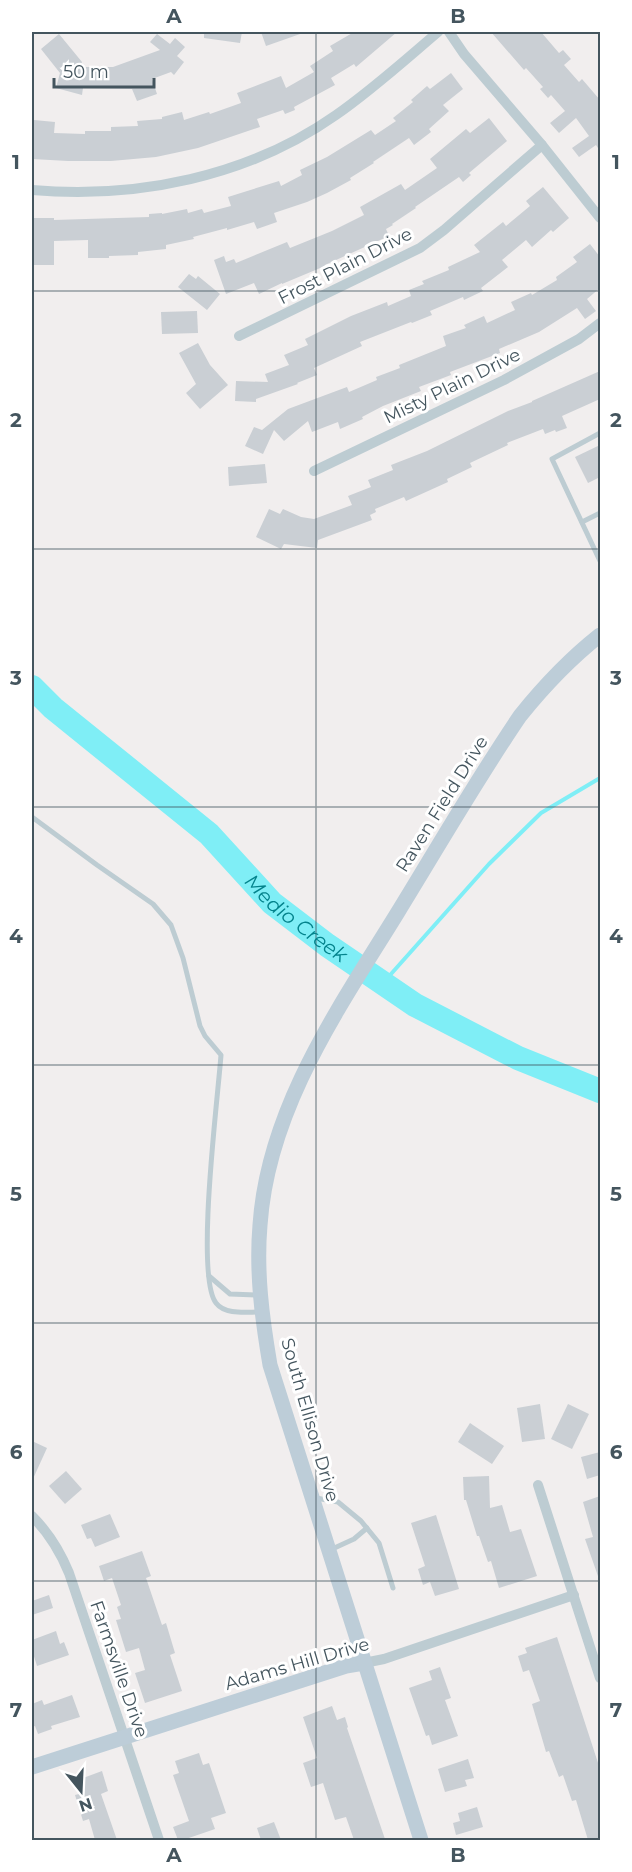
<svg xmlns="http://www.w3.org/2000/svg" width="632" height="1872" font-family="Montserrat,sans-serif">
	<rect width="100%" height="100%" fill="#f1eeee"/>
	<g fill="none" stroke-linecap="round" stroke-linejoin="round">
		<!-- stream -->
		<path stroke="#7feef6" stroke-width="4" d="M 383,983 L 489,864 L 541,813 L 600,778"/>
		<!-- river -->
		<path stroke="#7feef6" stroke-width="24" id="s1" d="M 32,687 L 53,708 L 209,834 L 272,903 L 327,945 L 415,1005 L 518,1058 L 600,1091"/>
	</g>
	<!-- building -->
	<g fill="#cacfd4">
		<path d="M 204,32 L 242,32 L 240,43 L 204,38 Z"/>
		<path d="M 261,32 L 302,32 L 303,33 L 266,46 Z"/>
		<path d="M 354,32 L 397,32 L 356,67 L 354,64 L 331,78 L 335,85 L 294,107 L 295,110 L 285,114 L 283,110 L 257,119 L 260,127 L 198,148 L 156,157 L 111,161 L 68,161 L 32,159 L 34,120 L 55,122 L 54,133 L 85,134 L 85,131 L 111,131 L 111,127 L 138,126 L 137,121 L 162,119 L 162,117 L 182,112 L 184,120 L 209,112 L 210,114 L 241,103 L 237,93 L 281,76 L 286,88 L 314,72 L 310,66 L 333,51 L 330,46 Z"/>
		<path d="M 491,32 L 541,32 L 559,53 L 563,50 L 571,59 L 564,65 L 579,82 L 582,79 L 600,100 L 600,151 L 596,145 L 579,157 L 572,148 L 589,136 L 576,118 L 559,133 L 550,123 L 565,111 L 551,95 L 548,98 L 540,89 L 543,87 L 526,68 L 524,70 Z"/>
		<path d="M 59,34 L 82,62 L 80,67 L 113,67 L 160,50 L 150,42 L 157,34 L 170,44 L 175,38 L 185,47 L 177,56 L 184,62 L 174,75 L 171,72 L 152,79 L 157,94 L 137,101 L 132,89 L 83,88 L 82,95 L 56,88 L 60,73 L 41,49 Z"/>
		<path d="M 451,73 L 463,89 L 443,105 L 449,111 L 429,129 L 431,132 L 414,145 L 409,138 L 373,162 L 374,163 L 350,178 L 351,180 L 327,193 L 307,202 L 274,213 L 277,222 L 257,229 L 254,222 L 227,230 L 227,228 L 193,237 L 194,239 L 166,245 L 166,249 L 138,252 L 138,255 L 109,256 L 109,258 L 88,258 L 88,240 L 54,241 L 54,265 L 34,265 L 34,218 L 54,218 L 54,220 L 149,217 L 149,214 L 162,213 L 162,214 L 187,209 L 188,213 L 202,209 L 204,213 L 231,206 L 228,197 L 279,181 L 281,186 L 302,175 L 300,170 L 327,157 L 371,130 L 375,135 L 396,121 L 393,118 L 413,102 L 411,100 L 427,86 L 430,89 Z"/>
		<path d="M 489,118 L 507,141 L 469,173 L 471,175 L 463,182 L 459,177 L 415,207 L 416,208 L 392,224 L 393,225 L 386,229 L 389,236 L 325,265 L 325,266 L 282,284 L 282,283 L 259,294 L 254,283 L 226,294 L 214,260 L 224,256 L 226,262 L 234,259 L 236,263 L 287,242 L 290,248 L 332,231 L 364,215 L 360,207 L 401,184 L 405,190 L 437,168 L 430,159 L 466,129 L 470,133 Z"/>
		<path d="M 543,187 L 569,218 L 553,232 L 551,230 L 532,247 L 526,240 L 502,260 L 508,267 L 481,288 L 483,291 L 464,300 L 463,297 L 430,311 L 432,315 L 412,323 L 411,322 L 360,342 L 362,346 L 314,368 L 317,375 L 297,383 L 298,384 L 256,399 L 256,402 L 235,401 L 236,381 L 268,382 L 265,374 L 289,365 L 284,355 L 308,345 L 305,339 L 351,316 L 387,302 L 388,306 L 411,296 L 409,290 L 424,284 L 422,281 L 449,270 L 448,267 L 480,252 L 474,245 L 503,222 L 506,226 L 530,206 L 526,201 Z"/>
		<path d="M 590,244 L 600,257 L 600,288 L 587,299 L 596,311 L 585,319 L 577,308 L 539,332 L 499,349 L 500,353 L 450,372 L 451,375 L 419,387 L 421,391 L 383,406 L 362,417 L 363,419 L 340,429 L 338,422 L 312,432 L 308,421 L 284,441 L 274,430 L 263,454 L 245,446 L 254,427 L 262,430 L 288,409 L 347,387 L 349,392 L 377,380 L 376,377 L 400,368 L 399,365 L 446,346 L 443,336 L 466,328 L 464,325 L 484,316 L 487,323 L 515,310 L 511,302 L 531,293 L 532,295 L 557,280 L 556,277 L 577,262 L 573,257 Z"/>
		<path d="M 189,274 L 196,279 L 198,276 L 220,294 L 207,310 L 178,287 Z"/>
		<path d="M 197,311 L 198,333 L 162,334 L 161,312 Z"/>
		<path d="M 198,343 L 210,365 L 228,385 L 200,409 L 186,393 L 196,384 L 179,353 Z"/>
		<path d="M 600,371 L 600,399 L 562,416 L 567,428 L 556,432 L 555,430 L 545,434 L 543,429 L 507,443 L 508,445 L 470,463 L 472,467 L 447,479 L 448,482 L 406,501 L 404,497 L 375,509 L 376,512 L 370,515 L 372,520 L 318,540 L 317,548 L 284,544 L 281,549 L 256,537 L 269,509 L 280,514 L 283,509 L 301,517 L 314,519 L 352,505 L 348,496 L 371,487 L 368,480 L 393,470 L 391,465 L 427,451 L 508,411 L 532,402 L 532,401 Z"/>
		<path d="M 600,445 L 600,477 L 588,483 L 575,457 Z"/>
		<path d="M 265,464 L 267,483 L 229,486 L 228,467 Z"/>
		<path d="M 540,1404 L 545,1439 L 522,1442 L 517,1408 Z"/>
		<path d="M 568,1404 L 589,1414 L 572,1449 L 551,1439 Z"/>
		<path d="M 470,1423 L 504,1446 L 492,1464 L 458,1442 Z"/>
		<path d="M 32,1441 L 47,1448 L 32,1481 Z"/>
		<path d="M 600,1452 L 600,1475 L 587,1479 L 581,1457 Z"/>
		<path d="M 66,1471 L 82,1489 L 65,1504 L 49,1486 Z"/>
		<path d="M 489,1476 L 490,1508 L 502,1505 L 510,1532 L 521,1529 L 537,1576 L 499,1588 L 491,1561 L 488,1562 L 479,1536 L 477,1536 L 466,1500 L 464,1500 L 463,1477 Z"/>
		<path d="M 600,1496 L 600,1579 L 599,1579 L 585,1539 L 593,1537 L 583,1502 Z"/>
		<path d="M 110,1514 L 120,1537 L 95,1547 L 91,1538 L 87,1539 L 81,1525 Z"/>
		<path d="M 436,1515 L 459,1589 L 435,1596 L 430,1582 L 423,1585 L 418,1569 L 425,1566 L 411,1523 Z"/>
		<path d="M 142,1551 L 151,1576 L 146,1578 L 162,1625 L 166,1623 L 175,1653 L 170,1655 L 182,1691 L 145,1703 L 135,1673 L 145,1670 L 139,1648 L 126,1652 L 116,1620 L 121,1619 L 117,1607 L 121,1605 L 112,1578 L 104,1581 L 99,1566 Z"/>
		<path d="M 49,1595 L 53,1608 L 32,1615 L 32,1601 Z"/>
		<path d="M 56,1631 L 60,1644 L 64,1642 L 69,1655 L 37,1666 L 32,1650 L 32,1640 Z"/>
		<path d="M 557,1637 L 600,1769 L 600,1840 L 588,1840 L 576,1800 L 572,1801 L 563,1775 L 559,1777 L 549,1751 L 546,1752 L 532,1704 L 540,1701 L 529,1670 L 523,1672 L 518,1656 L 527,1653 L 525,1648 Z"/>
		<path d="M 440,1667 L 451,1698 L 445,1700 L 458,1736 L 432,1745 L 429,1735 L 426,1736 L 409,1688 L 432,1680 L 429,1671 Z"/>
		<path d="M 72,1695 L 80,1717 L 51,1726 L 52,1729 L 38,1734 L 35,1726 L 32,1727 L 32,1704 L 42,1700 L 44,1705 Z"/>
		<path d="M 332,1706 L 337,1720 L 345,1717 L 348,1727 L 347,1728 L 385,1839 L 379,1840 L 354,1840 L 346,1817 L 335,1820 L 323,1783 L 311,1787 L 303,1763 L 317,1758 L 303,1717 Z"/>
		<path d="M 199,1753 L 203,1765 L 209,1763 L 226,1813 L 211,1818 L 215,1829 L 183,1840 L 178,1840 L 173,1827 L 189,1821 L 173,1775 L 179,1773 L 175,1761 Z"/>
		<path d="M 468,1759 L 474,1778 L 465,1780 L 467,1786 L 445,1792 L 438,1769 Z"/>
		<path d="M 102,1771 L 108,1791 L 101,1794 L 117,1840 L 95,1840 L 89,1819 L 83,1821 L 75,1795 L 79,1794 L 75,1781 Z"/>
		<path d="M 477,1807 L 483,1827 L 456,1835 L 453,1823 L 460,1821 L 458,1813 Z"/>
		<path d="M 274,1822 L 281,1840 L 261,1840 L 257,1828 Z"/>
	</g>
	<g fill="none" stroke-linecap="round" stroke-linejoin="round">
		<!-- lane -->
		<g stroke="#bdccd2" stroke-width="5">
			<path d="M 600,433 L 552,459 L 600,561"/>
			<path d="M 582,522 L 600,513"/>
			<path d="M 32,817 L 97,865 L 153,904 L 171,925 L 183,958 L 200,1026 L 205,1036 L 221,1055 C 218,1097 195,1276 216,1303 C 225,1315 246,1312 259,1312"/>
			<path d="M 209,1276 L 230,1294 L 259,1295"/>
			<path d="M 316,1498 L 338,1502 L 361,1521 L 379,1543 L 393,1588"/>
			<path d="M 330,1550 L 354,1539 L 367,1528"/>
		</g>
		<!-- street -->
		<g stroke="#bdccd2" stroke-width="10">
			<path d="M 449,32 L 464,54 L 542,145 L 600,218"/>
			<path d="M 32,190 C 137,199 248,177 336,115 C 372,90 405,60 438,32"/>
			<path d="M 239,336 L 420,248 L 444,230 L 542,145"/>
			<path d="M 314,471 L 504,380 L 579,339 L 600,323"/>
			<path d="M 538,1485 L 600,1678"/>
			<path d="M 32,1516 C 49,1533 60,1551 69,1573 L 159,1840"/>
			<path d="M 364,1663 L 384,1659 L 574,1595"/>
		</g>
		<!-- secondary -->
		<g stroke="#bdcdd8" stroke-width="15">
			<path d="M 32,1767 L 346,1666 L 364,1663"/>
			<path d="M 421,1840 L 270,1365 C 262,1318 256,1272 260,1225 C 268,1108 339,1008 398,912 C 438,847 477,779 520,716 C 544,686 571,658 600,635"/>
		</g>
	</g>
	<!-- grid -->
	<path fill="none" stroke="#44555e" stroke-width="1.5" stroke-opacity="0.55" d="M 316,32 L 316,1840M 32,291 L 600,291M 32,549 L 600,549M 32,807 L 600,807M 32,1065 L 600,1065M 32,1323 L 600,1323M 32,1581 L 600,1581"/>
	<g text-anchor="middle" dominant-baseline="central" stroke-width="6" stroke-linejoin="round" paint-order="stroke">
		<!-- street labels -->
		<g font-size="18" fill="#44555e" stroke="#fff">
			<text transform="translate(345 266) rotate(-27)">Frost Plain Drive</text>
			<text transform="translate(452 386) rotate(-26)">Misty Plain Drive</text>
			<text transform="translate(442 804) rotate(-58)">Raven Field Drive</text>
			<text transform="translate(310 1420) rotate(74)">South Ellison Drive</text>
			<text transform="translate(297 1664) rotate(-16)">Adams Hill Drive</text>
			<text transform="translate(119 1669) rotate(71)">Farmsville Drive</text>
		</g>
		<!-- water labels -->
		<g font-size="20" font-style="italic" fill="#04838c" stroke="#fff">
			<text stroke="none"><textPath href="#s1" startOffset="352">Medio Creek</textPath></text>
		</g>
	</g>
	<!-- border -->
	<rect width="632" height="1872" fill="none" stroke="#ffffff" stroke-width="66"/>
	<!-- north arrow -->
	<g transform="translate(81 1791) rotate(162)" stroke="#ffffff" stroke-width="4.5" paint-order="stroke">
	<path d="M0-4.5L10 22L0 15L-10 22Z" fill="#44555e"/>
	<text y="-9" font-size="16" font-weight="bold" text-anchor="middle" fill="#44555e">N</text>
	</g>
	<!-- scale -->
	<path d="M54 78v9h100v-9" fill="none" stroke="#44555e" stroke-width="3"/>
	<text x="63" y="78" font-size="18" fill="#44555e" stroke="#ffffff" stroke-width="4.5" paint-order="stroke">50 m</text>
	<rect x="33" y="33" width="566" height="1806" fill="none" stroke="#44555e" stroke-width="2"/>
	<g font-size="20" text-anchor="middle" font-weight="bold" fill="#44555e">
		<text x="174" y="23">A</text>
		<text x="458" y="23">B</text>
		<text x="16" y="169">1</text>
		<text x="616" y="169">1</text>
		<text x="16" y="427">2</text>
		<text x="616" y="427">2</text>
		<text x="16" y="685">3</text>
		<text x="616" y="685">3</text>
		<text x="16" y="943">4</text>
		<text x="616" y="943">4</text>
		<text x="16" y="1201">5</text>
		<text x="616" y="1201">5</text>
		<text x="16" y="1459">6</text>
		<text x="616" y="1459">6</text>
		<text x="16" y="1717">7</text>
		<text x="616" y="1717">7</text>
		<text x="174" y="1862">A</text>
		<text x="458" y="1862">B</text>
	</g>
</svg>
